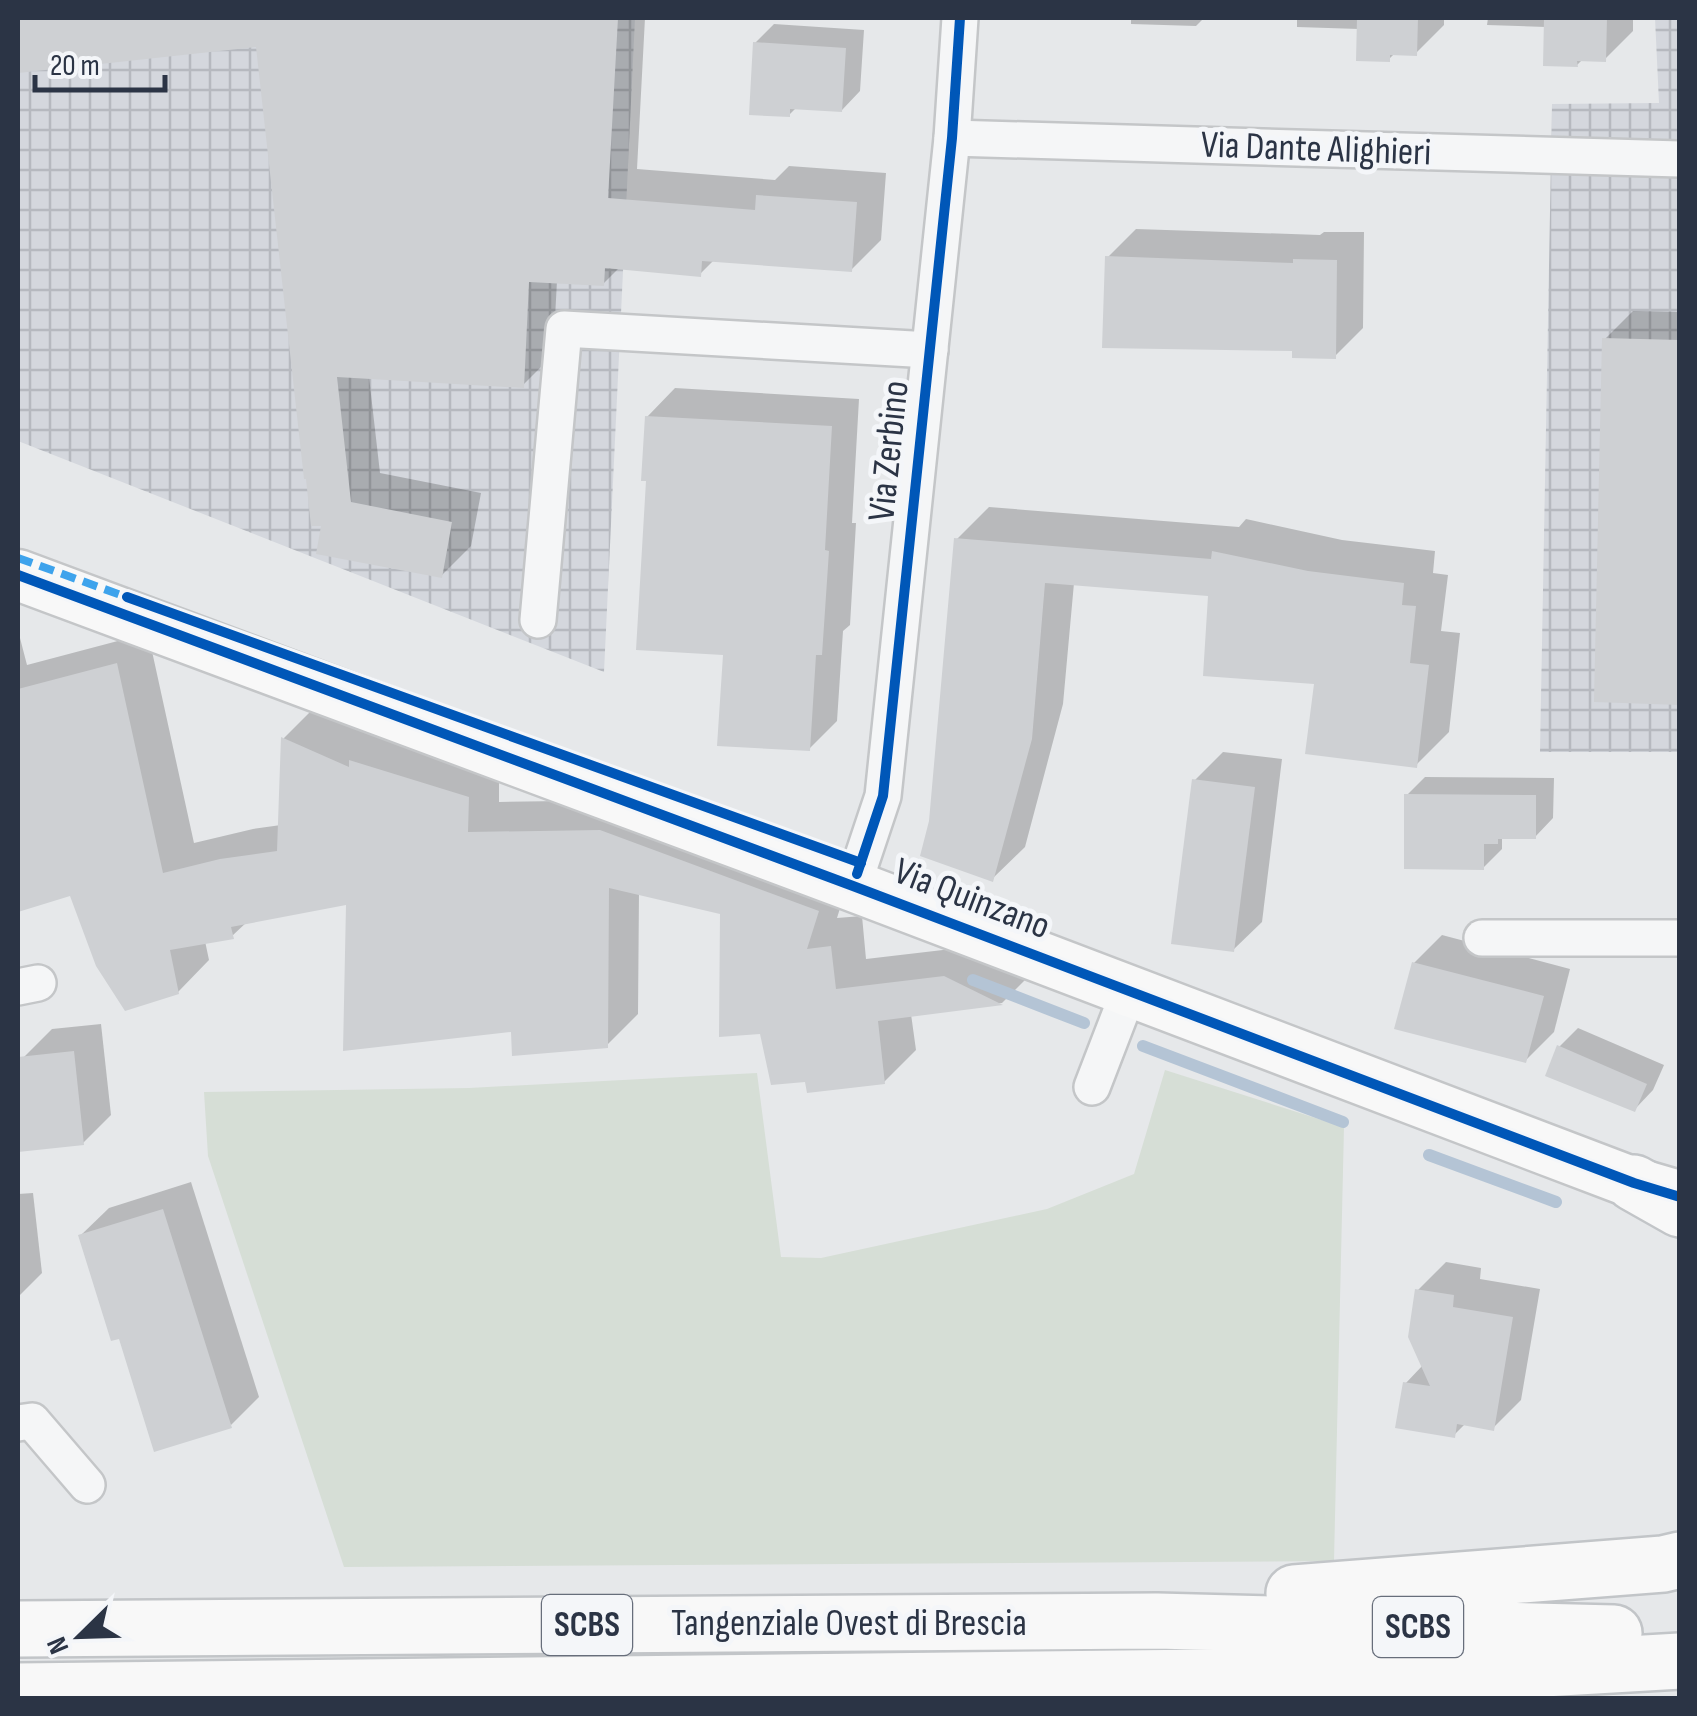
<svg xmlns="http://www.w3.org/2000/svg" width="1697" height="1716" font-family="'Sofia Sans Condensed',sans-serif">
	<defs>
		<pattern id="industrial-grid" width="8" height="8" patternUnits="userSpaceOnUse" patternTransform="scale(2.5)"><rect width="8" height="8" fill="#d4d7dd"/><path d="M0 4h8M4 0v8" fill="none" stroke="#b6b9bf"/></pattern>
	</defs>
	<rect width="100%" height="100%" fill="#e6e8ea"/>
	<!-- industrial -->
	<g fill="url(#industrial-grid)">
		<path d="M 18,18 L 635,18 L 604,672 L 18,441 Z"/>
		<path d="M 1655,18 L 1679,18 L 1679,752 L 1540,752 L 1552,104 L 1659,103 Z"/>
	</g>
	<!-- green -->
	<path fill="#d6ded6" d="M 1165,1070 L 1344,1127 L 1334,1561 L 344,1567 L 208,1156 L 204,1092 L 469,1088 L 757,1073 L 781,1257 L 821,1258 L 1047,1209 L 1134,1174 Z"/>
	<!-- shadow -->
	<g fill="#0003">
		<path d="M 18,18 L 645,18 L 637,169 L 775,180 L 789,166 L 886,173 L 881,240 L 851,270 L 714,260 L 700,274 L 620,267 L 603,284 L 557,281 L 553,355 L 523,385 L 369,377 L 380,473 L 481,493 L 471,546 L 441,576 L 324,524 L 258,44 L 18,70 Z"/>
		<path d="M 1131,18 L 1204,18 L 1196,26 L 1131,24 Z"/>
		<path d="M 1297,18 L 1444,18 L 1444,25 L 1416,53 L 1395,53 L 1389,59 L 1359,29 L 1297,27 Z"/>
		<path d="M 1488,18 L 1633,18 L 1633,31 L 1605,59 L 1583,59 L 1577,65 L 1546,27 L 1487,25 Z"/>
		<path d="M 774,24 L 864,30 L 860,91 L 842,110 L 797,107 L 789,115 L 755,43 Z"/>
		<path d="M 1136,229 L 1320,235 L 1324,232 L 1364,232 L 1363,328 L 1335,356 L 1295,349 L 1107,258 Z"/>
		<path d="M 1633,311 L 1680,312 L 1680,702 L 1605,339 Z"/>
		<path d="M 675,388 L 859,399 L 852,523 L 856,523 L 850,625 L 843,631 L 837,721 L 809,749 L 725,653 L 649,479 L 647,417 Z"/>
		<path d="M 989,507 L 1239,527 L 1246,519 L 1342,540 L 1435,551 L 1433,573 L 1448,575 L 1441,631 L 1460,633 L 1449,732 L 1416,765 L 1211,594 L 1074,583 L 1063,704 L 1025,847 L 992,879 L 932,821 L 957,539 Z"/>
		<path d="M 148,633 L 194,843 L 253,829 L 281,825 L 284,738 L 315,707 L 499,766 L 499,802 L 633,800 L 849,879 L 837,918 L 862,916 L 866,959 L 977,946 L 1032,973 L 1002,1003 L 911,1014 L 916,1050 L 884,1082 L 807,1079 L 762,1031 L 722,912 L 639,892 L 638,1014 L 606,1046 L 514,1030 L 349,902 L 248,921 L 232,936 L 205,941 L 209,960 L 178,992 L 71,893 L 18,909 L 18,638 L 20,638 L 27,665 Z"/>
		<path d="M 1223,752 L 1282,759 L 1262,922 L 1233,950 L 1195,780 Z"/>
		<path d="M 1425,777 L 1554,778 L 1553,818 L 1535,837 L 1502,836 L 1502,849 L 1483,868 L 1407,795 Z"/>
		<path d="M 1442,935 L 1570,969 L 1554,1032 L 1526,1060 L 1414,963 Z"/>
		<path d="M 101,1024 L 111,1115 L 83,1143 L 24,1057 L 52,1029 Z"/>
		<path d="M 1578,1028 L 1664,1065 L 1653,1090 L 1635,1109 L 1559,1047 Z"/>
		<path d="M 191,1182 L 259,1397 L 231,1425 L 80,1236 L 109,1208 Z"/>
		<path d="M 33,1193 L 42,1273 L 18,1297 L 18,1194 Z"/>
		<path d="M 1446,1262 L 1481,1268 L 1480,1279 L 1540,1289 L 1521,1400 L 1493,1428 L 1466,1423 L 1454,1435 L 1405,1384 L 1423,1365 L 1418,1290 Z"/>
	</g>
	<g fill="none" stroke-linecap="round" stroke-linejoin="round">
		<!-- stream -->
		<g stroke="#b4c4d5" stroke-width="12">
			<path d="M 973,980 L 1084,1023"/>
			<path d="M 1143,1046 L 1343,1122"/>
			<path d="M 1429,1155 L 1556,1202"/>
		</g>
	</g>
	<!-- building -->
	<g fill="#ced0d3">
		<path d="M 18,18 L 618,18 L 608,198 L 755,210 L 756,195 L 857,202 L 852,272 L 702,261 L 701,277 L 605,268 L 604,286 L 529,282 L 524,388 L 337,377 L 351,502 L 452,522 L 442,578 L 316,554 L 321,526 L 311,526 L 306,479 L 304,479 L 256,47 L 18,73 Z"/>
		<path d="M 1357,18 L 1418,18 L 1417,56 L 1390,55 L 1390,62 L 1356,61 Z"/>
		<path d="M 1544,18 L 1607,18 L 1606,62 L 1577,61 L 1578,67 L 1543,66 Z"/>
		<path d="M 753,42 L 846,48 L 842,112 L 790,109 L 790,117 L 749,115 Z"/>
		<path d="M 1105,256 L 1293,263 L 1293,259 L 1337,260 L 1336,359 L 1292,358 L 1292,351 L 1102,348 Z"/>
		<path d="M 1602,338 L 1680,340 L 1680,705 L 1594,702 Z"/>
		<path d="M 645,416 L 832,426 L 825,550 L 829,551 L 822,655 L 816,655 L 810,751 L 717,746 L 723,655 L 636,650 L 646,481 L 641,481 Z"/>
		<path d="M 954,538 L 1211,559 L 1212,551 L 1308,571 L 1404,583 L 1402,605 L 1416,606 L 1410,663 L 1429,665 L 1417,768 L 1305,754 L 1314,684 L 1203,676 L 1208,596 L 1045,583 L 1032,739 L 993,882 L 920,856 L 929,821 Z"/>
		<path d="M 117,663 L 163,873 L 220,859 L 277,851 L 281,737 L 349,767 L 349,760 L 469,797 L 468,832 L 600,830 L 819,911 L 807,949 L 831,946 L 836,989 L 944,976 L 1003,1005 L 878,1021 L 885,1084 L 807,1093 L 805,1082 L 771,1085 L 760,1034 L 719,1037 L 720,914 L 609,888 L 608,1048 L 512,1056 L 511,1032 L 343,1051 L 346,905 L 231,927 L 234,939 L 170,950 L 179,994 L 125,1011 L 96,966 L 70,896 L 18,912 L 18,689 Z"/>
		<path d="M 1192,779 L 1255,787 L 1234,952 L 1171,944 Z"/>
		<path d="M 1404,794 L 1536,795 L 1536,839 L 1498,839 L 1498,844 L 1484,844 L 1484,870 L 1404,869 Z"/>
		<path d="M 1412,962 L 1544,996 L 1526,1063 L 1394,1029 Z"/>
		<path d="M 1557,1045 L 1647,1084 L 1635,1112 L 1545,1076 Z"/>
		<path d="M 74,1051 L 84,1145 L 18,1152 L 18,1057 Z"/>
		<path d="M 163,1209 L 232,1428 L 154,1452 L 119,1339 L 111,1341 L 78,1235 Z"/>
		<path d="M 1415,1289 L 1454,1295 L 1453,1307 L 1513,1317 L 1494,1431 L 1457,1424 L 1455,1438 L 1395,1428 L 1403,1382 L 1430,1386 L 1408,1337 Z"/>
	</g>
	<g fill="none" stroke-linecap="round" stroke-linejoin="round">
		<!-- street casing -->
		<g stroke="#c4c6c8" stroke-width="40">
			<g id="street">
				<path d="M 952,138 L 1680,159"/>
				<path d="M 538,620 L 564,329 L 930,350"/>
				<path d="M 853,886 L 883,796 L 952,138 L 960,18"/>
				<path d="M 1482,938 L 1680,938"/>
				<path d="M 18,987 L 38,983"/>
				<path d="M 1092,1087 L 1129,991"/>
				<path d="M 18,1423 L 32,1421 L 87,1485"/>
			</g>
		</g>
		<!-- secondary casing -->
		<g stroke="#c4c6c8" stroke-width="55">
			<path id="secondary" d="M 18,575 L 853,886 L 1634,1183 L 1675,1195"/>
		</g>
		<!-- primary casing -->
		<g stroke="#c2c5c8" stroke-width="60">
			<g id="primary">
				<path d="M 1634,1183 L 1680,1209"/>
				<path d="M 1294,1593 L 1663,1564 L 1680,1560"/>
				<path d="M 18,1629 L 1157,1621 L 1614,1633"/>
				<path d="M 18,1691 L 1458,1674 L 1680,1661"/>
			</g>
		</g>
		<!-- street -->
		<use href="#street" stroke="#f5f6f7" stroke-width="35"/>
		<!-- secondary -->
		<use href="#secondary" stroke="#f8f8f8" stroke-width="50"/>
		<!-- primary -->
		<use href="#primary" stroke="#f8f8f8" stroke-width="55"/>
		<!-- quiet -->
		<path stroke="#3ea3ec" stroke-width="8" stroke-dasharray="15 8" stroke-linecap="butt" d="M 18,558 L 132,599"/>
		<!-- cycleway casing -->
		<g stroke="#f4f6f9" stroke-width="16">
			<g id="cycleway">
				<path d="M 18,575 L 853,886 L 1634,1183 L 1680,1197"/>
				<path d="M 127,597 L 861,863"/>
				<path d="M 857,874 L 883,796 L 952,138 L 960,18"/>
			</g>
		</g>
		<!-- cycleway -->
		<use href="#cycleway" stroke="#0057b8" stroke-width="10"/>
	</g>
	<g text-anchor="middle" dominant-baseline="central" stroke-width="10" stroke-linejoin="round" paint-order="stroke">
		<!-- shield labels -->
		<g fill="#f4f6f9" stroke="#676e7b" stroke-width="2.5">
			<rect x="542" y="1595" width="90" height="60" rx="8"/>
			<rect x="1373" y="1597" width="90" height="60" rx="8"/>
		</g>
		<g font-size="35" font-weight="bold" fill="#2b3445">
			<text x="587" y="1625">SCBS</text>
			<text x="1418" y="1627">SCBS</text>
		</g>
		<!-- street labels -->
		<g font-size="38" fill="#2b3445" stroke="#f4f6f9">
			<text transform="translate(1316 149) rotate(2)">Via Dante Alighieri</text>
			<text transform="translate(889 451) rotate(-84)">Via Zerbino</text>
			<text transform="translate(972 899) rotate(21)">Via Quinzano</text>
			<text x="849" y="1623">Tangenziale Ovest di Brescia</text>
		</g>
	</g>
	<!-- border -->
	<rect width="1697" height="1716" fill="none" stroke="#2b3445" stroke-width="40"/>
	<!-- north arrow -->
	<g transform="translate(80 1636) rotate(247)" stroke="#f4f6f9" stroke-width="8" paint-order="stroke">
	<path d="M0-8L18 38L0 25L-18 38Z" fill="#2b3445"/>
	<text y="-15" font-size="28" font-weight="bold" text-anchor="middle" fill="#2b3445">N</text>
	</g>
	<!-- scale -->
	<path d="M35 75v15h130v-15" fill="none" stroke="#2b3445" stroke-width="5"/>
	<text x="50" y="75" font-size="30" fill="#2b3445" stroke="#f4f6f9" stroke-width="8" paint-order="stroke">20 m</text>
</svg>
